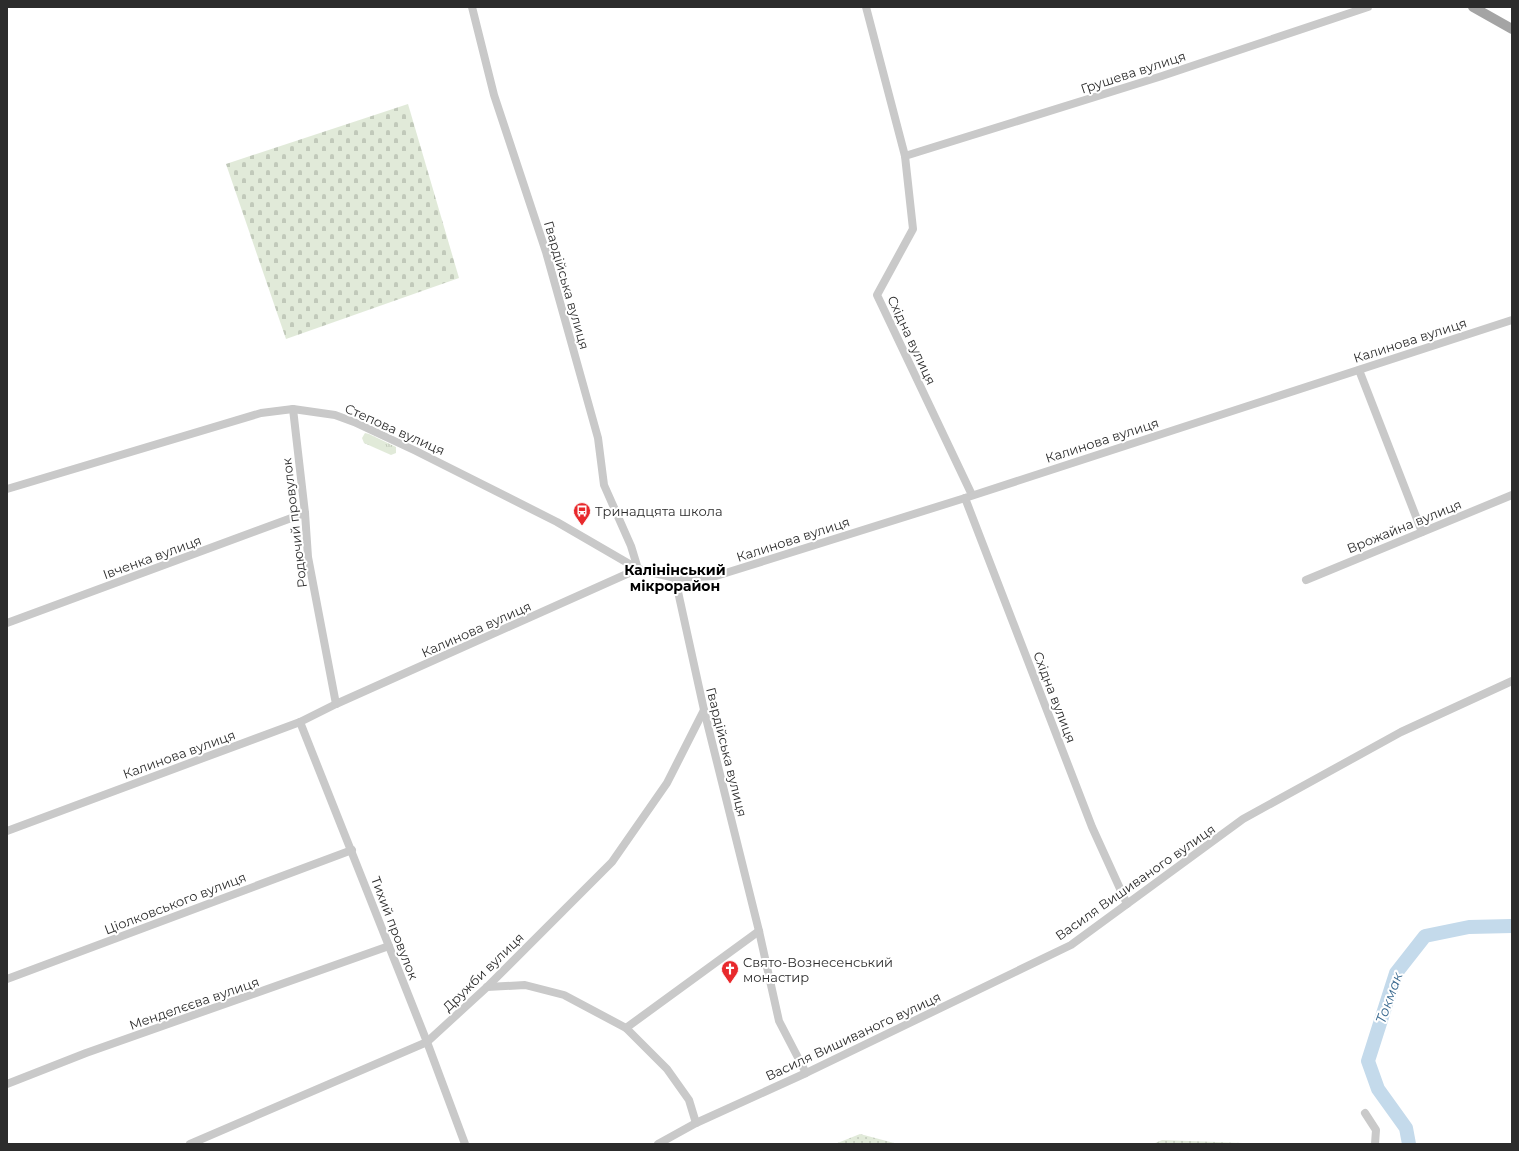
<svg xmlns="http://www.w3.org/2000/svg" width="1519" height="1151" font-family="Montserrat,sans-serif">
	<defs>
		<pattern id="grass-tufts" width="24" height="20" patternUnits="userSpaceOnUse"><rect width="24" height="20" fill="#e1ead9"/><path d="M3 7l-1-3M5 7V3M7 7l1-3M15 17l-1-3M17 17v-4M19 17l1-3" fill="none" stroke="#c1c9ba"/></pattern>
		<pattern id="cemetery-stones" width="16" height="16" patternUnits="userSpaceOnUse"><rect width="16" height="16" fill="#e1ead9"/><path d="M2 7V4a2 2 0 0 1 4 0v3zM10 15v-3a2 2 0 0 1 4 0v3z" fill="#c1c9ba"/></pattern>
		<pattern id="park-dots" width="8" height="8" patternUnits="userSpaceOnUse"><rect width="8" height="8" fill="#e1ead9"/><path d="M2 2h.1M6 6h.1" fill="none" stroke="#c1c9ba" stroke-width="1.8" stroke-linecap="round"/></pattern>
	</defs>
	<rect width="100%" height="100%" fill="#fff"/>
	<!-- grass -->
	<path fill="url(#grass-tufts)" d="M 365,433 L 369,434 L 396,447 L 396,453 L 391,455 L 364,443 L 362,438 Z"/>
	<!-- cemetery -->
	<path fill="url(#cemetery-stones)" d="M 408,104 L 459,278 L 286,339 L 226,164 Z"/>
	<!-- park -->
	<g fill="url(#park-dots)">
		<path d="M 860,1134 L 898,1144 L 835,1144 Z"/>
		<path d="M 1162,1140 L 1270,1144 L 1153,1144 Z"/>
	</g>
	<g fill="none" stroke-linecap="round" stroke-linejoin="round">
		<!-- river -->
		<path stroke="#c4daeb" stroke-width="14" d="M 1409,1144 L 1406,1128 L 1378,1089 L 1368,1061 L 1396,973 L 1425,936 L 1469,927 L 1512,926"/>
		<!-- minor -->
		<g stroke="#c9c9c9" stroke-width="8">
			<path d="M 472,7 L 494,95 L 546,252 L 598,438 L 604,485 L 631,546 L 638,569"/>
			<path d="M 866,7 L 905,156 L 913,229 L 877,295 L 972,495"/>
			<path d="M 905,156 L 1162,76 L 1368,7"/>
			<path d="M 1359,370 L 1422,532"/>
			<path d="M 293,409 L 305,513 L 308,557 L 336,704"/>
			<path d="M 7,489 L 261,413 L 293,409 L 335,415 L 354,422 L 416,451 L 557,522 L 638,569 L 675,578 L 716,576 L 965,498 L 1512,320"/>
			<path d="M 965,498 L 1092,827 L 1127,904"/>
			<path d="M 675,578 L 704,710 L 759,931 L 779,1021 L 806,1073"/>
			<path d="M 1306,580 L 1512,495"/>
			<path d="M 7,623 L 305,513"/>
			<path d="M 300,722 L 427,1042 L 465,1144"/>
			<path d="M 7,831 L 300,722 L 336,704 L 638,569"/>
			<path d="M 7,979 L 352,850"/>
			<path d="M 487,987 L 525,985 L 564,995 L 626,1028 L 667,1069 L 689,1100 L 696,1123"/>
			<path d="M 626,1028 L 759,931"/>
			<path d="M 7,1084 L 86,1053 L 389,946"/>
			<path d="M 1365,1113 L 1376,1130 L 1375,1144"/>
			<path d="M 190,1144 L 427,1042 L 487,987 L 612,862 L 667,783 L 704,710"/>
			<path d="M 658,1144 L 696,1123 L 806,1073 L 1071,945 L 1243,819 L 1401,732 L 1512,681"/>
		</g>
		<!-- major -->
		<path stroke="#a4a4a4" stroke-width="10" d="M 1473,7 L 1512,29"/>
	</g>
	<!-- icons -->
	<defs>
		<g id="bus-pin" transform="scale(0.9)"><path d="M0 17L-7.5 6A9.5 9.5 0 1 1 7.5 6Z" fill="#e8292c" stroke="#fff"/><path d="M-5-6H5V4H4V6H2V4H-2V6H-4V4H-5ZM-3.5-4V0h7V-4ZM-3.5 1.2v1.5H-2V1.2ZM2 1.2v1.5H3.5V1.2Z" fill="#fff"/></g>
		<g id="church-pin" transform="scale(0.9)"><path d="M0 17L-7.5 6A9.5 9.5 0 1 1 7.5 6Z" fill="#e8292c" stroke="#fff"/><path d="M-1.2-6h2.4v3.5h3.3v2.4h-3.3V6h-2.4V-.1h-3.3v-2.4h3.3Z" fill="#fff"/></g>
	</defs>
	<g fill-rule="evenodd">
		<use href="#bus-pin" x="582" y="511"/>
		<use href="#church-pin" x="730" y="969"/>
	</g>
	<g text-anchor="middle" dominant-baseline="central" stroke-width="4" stroke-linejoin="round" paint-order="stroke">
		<!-- street labels -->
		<g font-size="13" fill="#2c2c2c" stroke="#fff">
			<text transform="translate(1133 72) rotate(-18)">Грушева вулиця</text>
			<text transform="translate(567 285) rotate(74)">Гвардійська вулиця</text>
			<text transform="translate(912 340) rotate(65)">Східна вулиця</text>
			<text transform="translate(1410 340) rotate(-18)">Калинова вулиця</text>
			<text transform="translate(395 429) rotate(24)">Степова вулиця</text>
			<text transform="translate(1102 440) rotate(-18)">Калинова вулиця</text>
			<text transform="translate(294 523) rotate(-97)">Родючий провулок</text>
			<text transform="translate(1404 526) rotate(-22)">Врожайна вулиця</text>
			<text transform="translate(793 539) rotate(-18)">Калинова вулиця</text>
			<text transform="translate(152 557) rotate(-20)">Івченка вулиця</text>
			<text transform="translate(476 629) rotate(-24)">Калинова вулиця</text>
			<text transform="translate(1055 697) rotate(69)">Східна вулиця</text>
			<text transform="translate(727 752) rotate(76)">Гвардійська вулиця</text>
			<text transform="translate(179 754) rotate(-20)">Калинова вулиця</text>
			<text transform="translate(1135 882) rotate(-35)">Василя Вишиваного вулиця</text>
			<text transform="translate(175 903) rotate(-21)">Ціолковського вулиця</text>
			<text transform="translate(395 928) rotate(69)">Тихий провулок</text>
			<text transform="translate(483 972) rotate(-44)">Дружби вулиця</text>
			<text transform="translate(194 1003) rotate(-19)">Менделєєва вулиця</text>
			<text transform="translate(853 1036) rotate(-25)">Василя Вишиваного вулиця</text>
		</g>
		<!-- poi labels -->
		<g font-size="13" fill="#2c2c2c" stroke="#fff" text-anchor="start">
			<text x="595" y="511">Тринадцята школа</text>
			<text x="743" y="962">Cвято-Вознесенський<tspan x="743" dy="15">монастир</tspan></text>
		</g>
		<!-- neighbourhood labels -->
		<g font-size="14" font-weight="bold" fill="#000" stroke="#fff">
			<text x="675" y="570">Калінінський<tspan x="675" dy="16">мікрорайон</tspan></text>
		</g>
		<!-- water labels -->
		<g font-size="14" font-style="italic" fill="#39698f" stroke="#fff">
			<text transform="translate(1389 998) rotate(-70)">Токмак</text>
		</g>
	</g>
	<!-- border -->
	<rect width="1519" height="1151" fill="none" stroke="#2c2c2c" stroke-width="16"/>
</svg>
